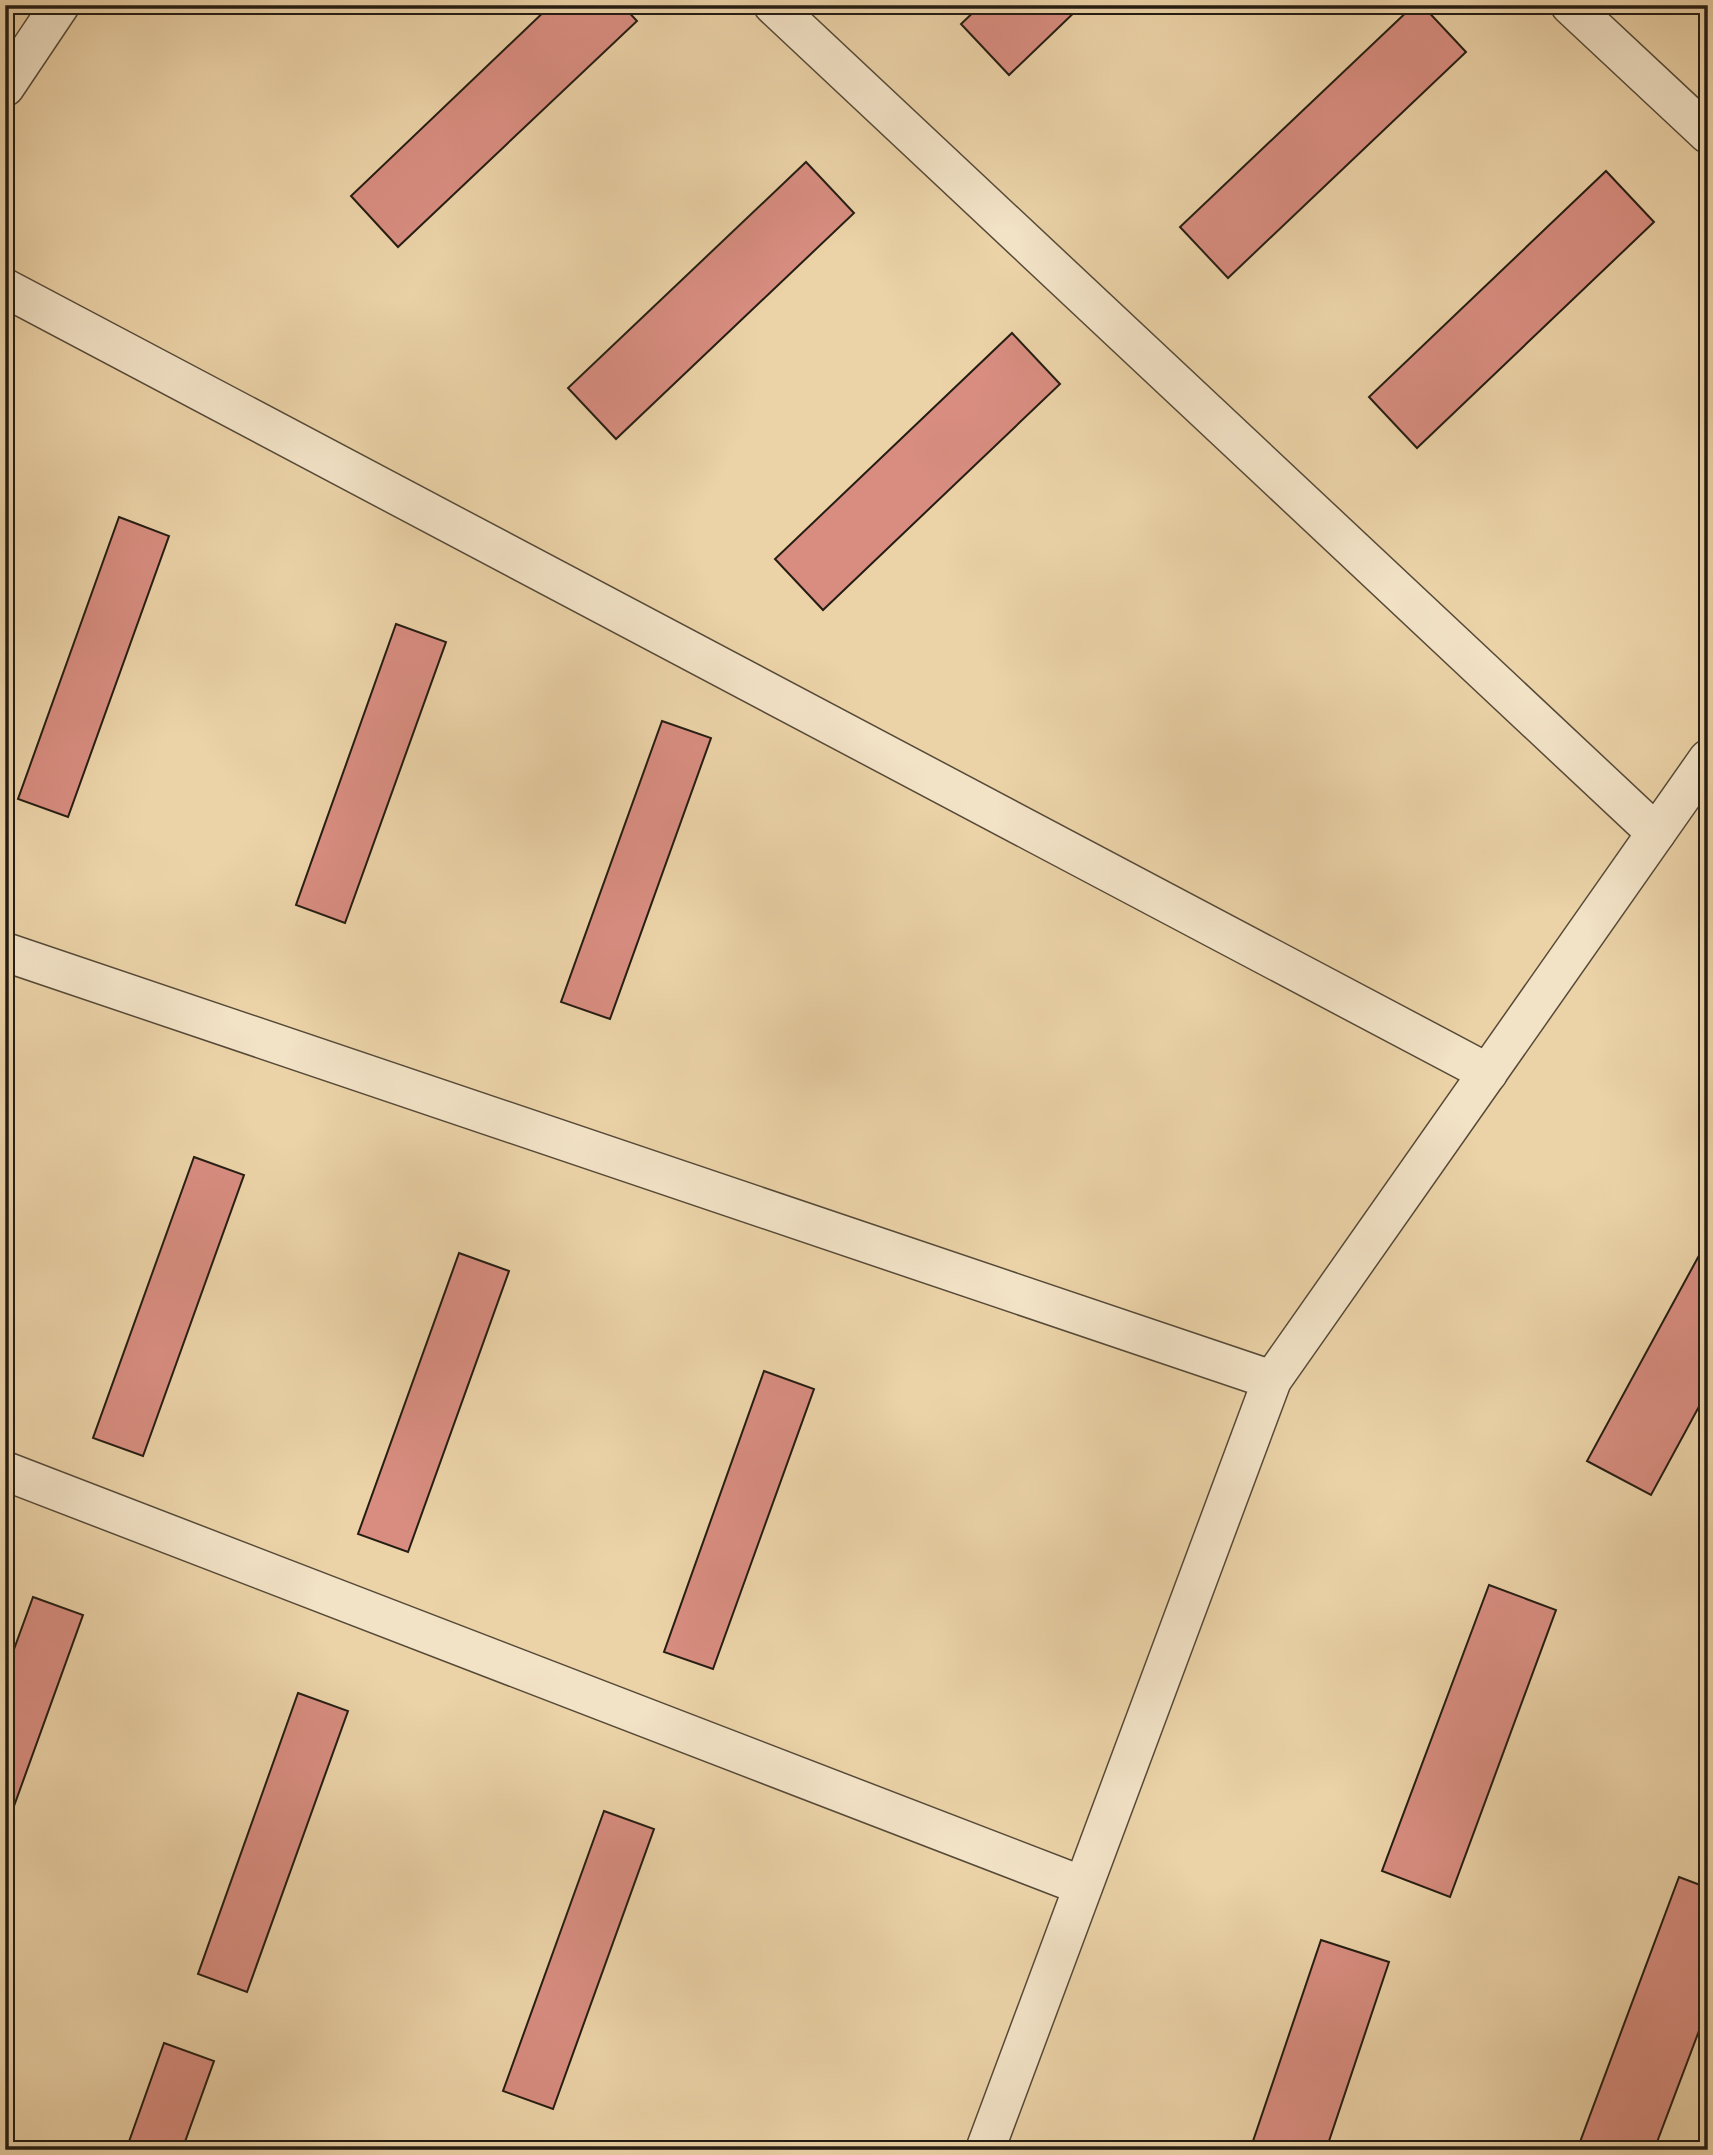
<svg xmlns="http://www.w3.org/2000/svg" width="1713" height="2155" font-family="'IM FELL French Canon',serif">
	<rect width="100%" height="100%" fill="#ebd2a7"/>
	<filter id="stains"><feTurbulence type="fractalNoise" baseFrequency=".00286" numOctaves="4"/><feColorMatrix values="0 0 0 0 .2 0 0 0 0 .09 0 0 0 0 .02 0 0 0 .5 -.17"/></filter>
	<radialGradient id="worn" r=".72"><stop offset=".6" stop-color="#630" stop-opacity="0"/><stop offset="1" stop-color="#630" stop-opacity=".3"/></radialGradient>
	<!-- building -->
	<g fill="#d88d80" stroke="#251d13" stroke-width="2">
		<path d="M 551,5 L 622,5 L 637,21 L 398,247 L 351,196 Z"/>
		<path d="M 981,5 L 1082,5 L 1009,75 L 961,24 Z"/>
		<path d="M 1414,5 L 1422,5 L 1466,52 L 1228,278 L 1180,227 Z"/>
		<path d="M 806,162 L 854,213 L 616,439 L 568,388 Z"/>
		<path d="M 1606,171 L 1654,222 L 1417,448 L 1369,397 Z"/>
		<path d="M 1012,333 L 1060,384 L 823,610 L 775,559 Z"/>
		<path d="M 119,517 L 169,536 L 68,817 L 18,799 Z"/>
		<path d="M 396,624 L 446,642 L 345,923 L 296,905 Z"/>
		<path d="M 662,721 L 711,738 L 610,1019 L 561,1002 Z"/>
		<path d="M 194,1157 L 244,1175 L 143,1456 L 93,1438 Z"/>
		<path d="M 1708,1239 L 1708,1390 L 1651,1495 L 1587,1461 Z"/>
		<path d="M 459,1253 L 509,1271 L 408,1552 L 358,1534 Z"/>
		<path d="M 764,1371 L 814,1389 L 713,1669 L 664,1652 Z"/>
		<path d="M 1489,1585 L 1556,1610 L 1450,1897 L 1382,1871 Z"/>
		<path d="M 33,1597 L 83,1615 L 5,1831 L 5,1674 Z"/>
		<path d="M 298,1693 L 348,1711 L 247,1992 L 198,1974 Z"/>
		<path d="M 604,1811 L 654,1829 L 553,2109 L 503,2091 Z"/>
		<path d="M 1679,1877 L 1708,1888 L 1708,2007 L 1654,2150 L 1577,2150 Z"/>
		<path d="M 1321,1940 L 1389,1962 L 1326,2150 L 1250,2150 Z"/>
		<path d="M 164,2043 L 214,2061 L 182,2150 L 126,2150 Z"/>
	</g>
	<g fill="none" stroke-linecap="round" stroke-linejoin="round">
		<!-- minor casing -->
		<g stroke="#564a38" stroke-width="41">
			<g id="minor">
				<path d="M 773,5 L 1656,833"/>
				<path d="M 1570,5 L 1708,134"/>
				<path d="M 5,87 L 60,5"/>
				<path d="M 5,288 L 1488,1073"/>
				<path d="M 5,952 L 1272,1380"/>
				<path d="M 5,1471 L 1083,1886"/>
				<path d="M 985,2150 L 1272,1380 L 1708,759"/>
			</g>
		</g>
		<!-- minor -->
		<use href="#minor" stroke="#f2e2c6" stroke-width="38"/>
	</g>
	<!-- margin -->
	<rect width="1713" height="2155" fill="none" stroke="#ebd2a7" stroke-width="28"/>
	<rect x="7" y="7" width="1699" height="2141" fill="none" stroke="#251d13" stroke-width="3.5"/>
	<rect x="14" y="14" width="1685" height="2127" fill="none" stroke="#251d13" stroke-width="2"/>
	<rect width="100%" height="100%" filter="url(#stains)"/>
	<rect width="100%" height="100%" fill="url(#worn)"/>
</svg>
